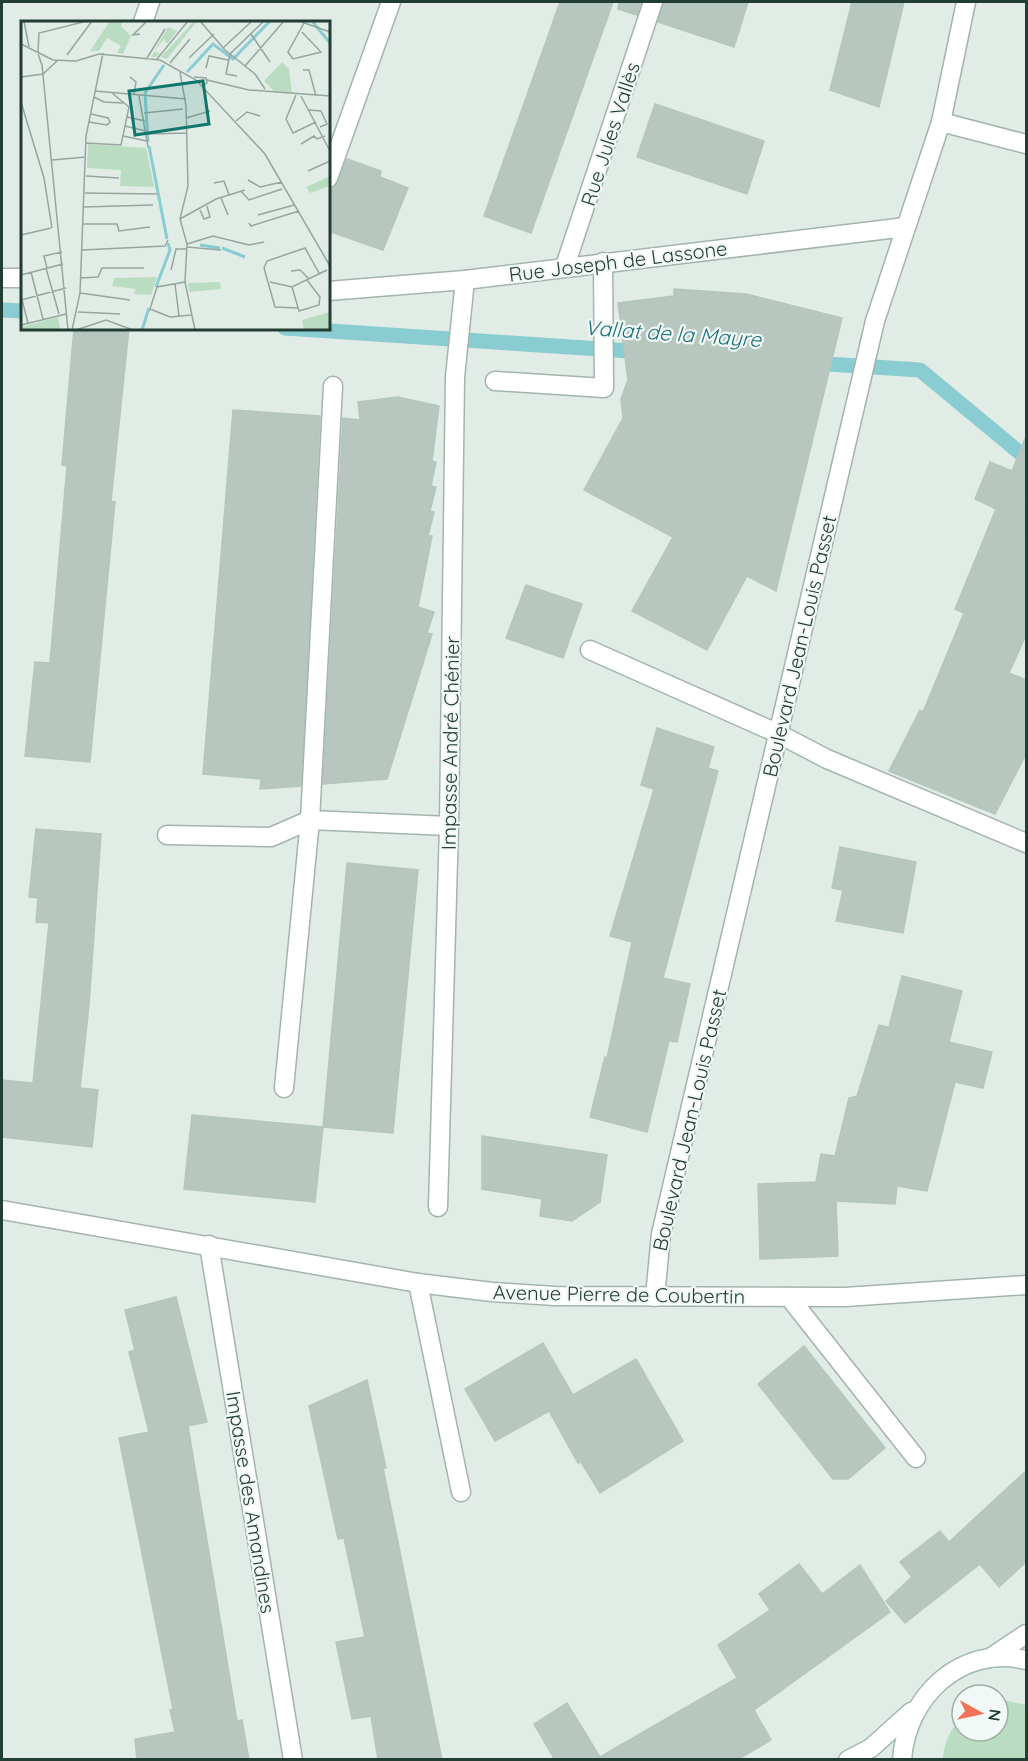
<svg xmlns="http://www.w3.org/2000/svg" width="1028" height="1761" font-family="Quicksand,sans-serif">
	<rect width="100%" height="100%" fill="#e1ece6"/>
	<!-- green -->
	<path fill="#baddc1" d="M 1008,1701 L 1026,1705 L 1026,1759 L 943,1759 C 944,1744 950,1728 962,1718 L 962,1731 L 998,1731 L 998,1702 Z"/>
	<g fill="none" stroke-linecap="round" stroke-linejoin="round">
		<!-- stream -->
		<g stroke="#89ccd1" stroke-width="15">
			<path d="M 2,310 L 22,311"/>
			<path d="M 285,328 L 645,352"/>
			<path d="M 812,363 L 920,370 L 1026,458"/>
		</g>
	</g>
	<!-- building -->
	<g fill="#b7c7bf" stroke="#b4c6bd" stroke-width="1.5">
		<path d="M 560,2 L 613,2 L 531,233 L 484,216 Z"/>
		<path d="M 619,2 L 641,2 L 637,15 L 618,9 Z"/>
		<path d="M 664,2 L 748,2 L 734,47 L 658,22 Z"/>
		<path d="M 852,2 L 904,2 L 879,107 L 830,90 Z"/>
		<path d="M 655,104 L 764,141 L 747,194 L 637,157 Z"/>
		<path d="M 347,159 L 381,171 L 380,177 L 408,188 L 383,250 L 328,231 L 328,189 L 338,182 Z"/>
		<path d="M 674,289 L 746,294 L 842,318 L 776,591 L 747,576 L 707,650 L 632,611 L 673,537 L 584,490 L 623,418 L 621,399 L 628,380 L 618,303 L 674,296 Z"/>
		<path d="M 74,328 L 129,328 L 111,501 L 115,502 L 90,762 L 25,756 L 35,662 L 50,663 L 67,466 L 62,465 Z"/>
		<path d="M 398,397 L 439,406 L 432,461 L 436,462 L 431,486 L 436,487 L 430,511 L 434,512 L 428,536 L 432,536 L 418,607 L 434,612 L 427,633 L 432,634 L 387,779 L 323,784 L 343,418 L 360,420 L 358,402 Z"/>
		<path d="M 233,410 L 320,416 L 301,786 L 260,789 L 261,779 L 203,774 Z"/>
		<path d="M 1025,438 L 1026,635 L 1009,673 L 1026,680 L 1026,754 L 995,814 L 889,771 L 920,710 L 923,712 L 964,613 L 955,609 L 996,509 L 975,499 L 990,462 L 1012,471 Z"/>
		<path d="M 526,585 L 582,604 L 563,658 L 506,638 Z"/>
		<path d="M 657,728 L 714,747 L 708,768 L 718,771 L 663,978 L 690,984 L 677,1042 L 669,1041 L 647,1132 L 590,1117 L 605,1057 L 607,1058 L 632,942 L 610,936 L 654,789 L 641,785 Z"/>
		<path d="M 36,829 L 101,834 L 89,1005 L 80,1088 L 98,1090 L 92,1147 L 2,1137 L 2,1080 L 33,1083 L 49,923 L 36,922 L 38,898 L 29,897 Z"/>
		<path d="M 840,847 L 916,862 L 903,933 L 836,921 L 843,890 L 832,888 Z"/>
		<path d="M 347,863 L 418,870 L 393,1133 L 323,1127 Z"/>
		<path d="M 902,976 L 962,991 L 949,1042 L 992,1052 L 983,1088 L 955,1082 L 927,1191 L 897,1186 L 895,1204 L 836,1201 L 838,1256 L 760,1259 L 758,1184 L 816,1182 L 821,1154 L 835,1156 L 849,1098 L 857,1096 L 879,1025 L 889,1027 Z"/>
		<path d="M 192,1115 L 323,1127 L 315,1202 L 184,1189 Z"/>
		<path d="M 482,1136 L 607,1155 L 600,1202 L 572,1221 L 540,1216 L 542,1199 L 482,1189 Z"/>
		<path d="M 176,1297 L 207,1422 L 188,1426 L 237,1721 L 242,1720 L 249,1760 L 137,1760 L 135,1739 L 175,1732 L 170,1710 L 173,1709 L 119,1438 L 149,1432 L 129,1352 L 135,1350 L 125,1310 Z"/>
		<path d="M 543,1343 L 573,1395 L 636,1359 L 683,1441 L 600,1493 L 581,1462 L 578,1463 L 549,1411 L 495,1441 L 465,1389 Z"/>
		<path d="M 804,1346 L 885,1448 L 848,1479 L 833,1479 L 758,1384 Z"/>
		<path d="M 367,1380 L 386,1468 L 383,1468 L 442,1760 L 378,1760 L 371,1716 L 352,1719 L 336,1642 L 365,1637 L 344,1538 L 338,1539 L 309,1406 Z"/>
		<path d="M 1026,1471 L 1026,1562 L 999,1587 L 980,1564 L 905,1623 L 886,1601 L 912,1577 L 900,1562 L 940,1531 L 949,1542 Z"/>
		<path d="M 799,1564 L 822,1594 L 860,1565 L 890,1612 L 754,1710 L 771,1740 L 737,1760 L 555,1760 L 534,1724 L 567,1703 L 600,1757 L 737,1678 L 718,1645 L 770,1610 L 759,1594 Z"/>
	</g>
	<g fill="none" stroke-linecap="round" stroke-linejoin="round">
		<!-- service casing -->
		<g stroke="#a4b4ad" stroke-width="21">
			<g id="service">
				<path d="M 495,381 L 604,388 L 603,262"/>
				<path d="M 333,386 L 310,820 L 449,826"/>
				<path d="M 590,650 L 779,734 L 827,759 L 1026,843"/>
				<path d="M 167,835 L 271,837 L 310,820 L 284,1088"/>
				<path d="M 418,1283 L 461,1492"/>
				<path d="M 789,1297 L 916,1458"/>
			</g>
		</g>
		<!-- minor casing -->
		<g stroke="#a4b4ad" stroke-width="21">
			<g id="minor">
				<path d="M 143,22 L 150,2"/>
				<path d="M 941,122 L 1026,144"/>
				<path d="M 328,178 L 391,2"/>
				<path d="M 565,266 L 653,2"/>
				<path d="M 2,278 L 22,278"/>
				<path d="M 328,291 L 465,280 L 906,227"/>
				<path d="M 438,1207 L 449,826 L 455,377 L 465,280"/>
				<path d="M 2,1210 L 418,1283 L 492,1292 L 555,1296 L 845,1297 L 1026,1285"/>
				<path d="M 209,1245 L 293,1760"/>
				<path d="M 655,1297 L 661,1234 L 875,321 L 941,122 L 966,2"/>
			</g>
		</g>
		<!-- secondary casing -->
		<g stroke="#a0b8ad" stroke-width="21">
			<g id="secondary">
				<path d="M 990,1658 L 1026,1634"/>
				<path d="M 848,1760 L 871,1748 L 911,1712"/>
				<path d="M 902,1760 C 906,1697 961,1644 1026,1660"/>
			</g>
		</g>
		<!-- service -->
		<use href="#service" stroke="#fff" stroke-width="18"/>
		<!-- minor -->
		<use href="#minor" stroke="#fff" stroke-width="18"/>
		<!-- secondary -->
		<use href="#secondary" stroke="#fff" stroke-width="18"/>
	</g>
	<g text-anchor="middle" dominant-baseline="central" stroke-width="4.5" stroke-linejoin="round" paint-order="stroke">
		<!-- street labels -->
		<g font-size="20" fill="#223d33" stroke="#f2f8f5">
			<text transform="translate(610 134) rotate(-72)">Rue Jules Vallès</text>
			<text transform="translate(618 261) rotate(-7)">Rue Joseph de Lassone</text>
			<text transform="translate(799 646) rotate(-77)">Boulevard Jean-Louis Passet</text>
			<text transform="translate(450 743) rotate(-89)">Impasse André Chénier</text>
			<text transform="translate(689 1120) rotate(-77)">Boulevard Jean-Louis Passet</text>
			<text transform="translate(619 1294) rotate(1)">Avenue Pierre de Coubertin</text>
			<text transform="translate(251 1502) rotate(81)">Impasse des Amandines</text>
		</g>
		<!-- water labels -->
		<g font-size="21" font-style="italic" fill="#1b7179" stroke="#f2f8f5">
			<text transform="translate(673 333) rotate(4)">Vallat de la Mayre</text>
		</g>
	</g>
	<!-- overview -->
	<g transform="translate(21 21)">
		<rect width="309" height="309" fill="#e1ece6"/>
		<path d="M 89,0 L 101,0 L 100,5 L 110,15 L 102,33 L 96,32 L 100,25 L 86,17 L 78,30 L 69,30 ZM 173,0 L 176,0 L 146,38 L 140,36 ZM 147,6 L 156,10 L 146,23 L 143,18 L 133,31 L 139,32 L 135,36 L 130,36 ZM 261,41 L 268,48 L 271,72 L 253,70 L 243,60 ZM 67,123 L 125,127 L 133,166 L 99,165 L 100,149 L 66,147 ZM 309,155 L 309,165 L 289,172 L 285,166 ZM 136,256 L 130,274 L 113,273 L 115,268 L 91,265 L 93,257 ZM 199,261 L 200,268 L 168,271 L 167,262 ZM 309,291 L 309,309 L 283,309 L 281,299 ZM 37,296 L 39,309 L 0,309 L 0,306 Z" fill="#baddc1"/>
		<path fill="none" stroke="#89ccd1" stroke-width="3" d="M 291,0 L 309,22M 166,51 L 192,23 L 212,38 L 249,0M 127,121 L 124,72 L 143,44M 128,125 L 146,218M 179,224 L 199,227M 201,227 L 224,236M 135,266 L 149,229 L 147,222M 121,309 L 128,287"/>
		<path fill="none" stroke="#95a69e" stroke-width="1.5" d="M 3,0 L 8,26M 179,0 L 204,29 L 234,53 L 244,68M 278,0 L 309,11M 281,11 L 300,31 L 272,38 L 267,31 L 283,2M 119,13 L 112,14 L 126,0M 230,13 L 249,41M 0,23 L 32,39 L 55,40 L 78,33 L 139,39 L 175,59 L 244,133 L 309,245M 202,27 L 231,0M 17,31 L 18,12 L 66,0M 17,33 L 21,44 L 47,309M 46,34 L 71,0M 126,37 L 144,8M 168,37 L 193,13M 136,38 L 167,0M 149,42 L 169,18M 224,45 L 263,0M 185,47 L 188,35 L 207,39M 282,49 L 288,49 L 295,75M 159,51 L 165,85 L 167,165 L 159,198 L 166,223 L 164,261 L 174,309M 216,55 L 205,53 L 209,33 L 243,0M 0,56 L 22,53 L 37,39M 109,56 L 115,61 L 113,73M 173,56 L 185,57 L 186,62 L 181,65M 186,59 L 228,69 L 309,75M 74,70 L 165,78M 275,74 L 265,98 L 272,112 L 295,101M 118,75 L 127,126M 280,75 L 309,130M 73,76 L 83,81 L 102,82M 0,81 L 23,157 L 31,207M 288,89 L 300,90 L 306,103 L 299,106M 123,92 L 162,88M 106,96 L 124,100M 165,97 L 189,90M 215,100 L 226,91 L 239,95M 68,101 L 86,104 L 89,101 L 87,97 L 70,93M 104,105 L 125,110M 126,113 L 165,112M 102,115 L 126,120M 65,122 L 100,124 L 108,86 L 91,72M 280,123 L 293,115 L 296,118 L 304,115M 31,139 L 65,136M 287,150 L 309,140M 65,155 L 98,157M 227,159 L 239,166 L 261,161M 193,162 L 203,160 L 208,174M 220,170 L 228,179 L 261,168M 64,172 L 136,173M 200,177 L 207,194M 63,186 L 132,184M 179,189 L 183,198 L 189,196 L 186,185M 237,194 L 273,184M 159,198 L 195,178 L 224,169M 228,202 L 230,205 L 278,190M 61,203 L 96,203 L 98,210 L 129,206M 0,214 L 30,207M 166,223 L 192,215 L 228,224 L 243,221M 166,226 L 200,229M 61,229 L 144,225 L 147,219M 25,247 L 38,293M 26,247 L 23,235 L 41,231M 150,249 L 155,228 L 166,228M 270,250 L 279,249 L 288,258M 10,251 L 22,298M 0,254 L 42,243M 59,257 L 77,256 L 81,247 L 123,247M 164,261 L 136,266 L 129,288 L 149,296 L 171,294M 249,261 L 271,266 L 306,249M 154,263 L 158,295M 271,266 L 278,290 L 298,284 L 299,276 L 286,259M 59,272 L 109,279M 0,279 L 45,267M 1,279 L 7,302M 277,287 L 254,286 L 243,247 L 246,240 L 284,227 L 298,252M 57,291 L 99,293M 0,304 L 45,293M 51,309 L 59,272 L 65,115 L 82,32M 55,309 L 85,299 L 112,309"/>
		<path fill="#0f766e" fill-opacity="0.15" stroke="#0f766e" stroke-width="3" d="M 182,60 L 188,103 L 114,114 L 108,70 Z"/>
		<rect width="309" height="309" fill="none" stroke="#223d33" stroke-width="3"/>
	</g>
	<!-- border -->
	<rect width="1028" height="1761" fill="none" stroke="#223d33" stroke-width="6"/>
	<!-- north arrow -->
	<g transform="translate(980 1713) rotate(98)"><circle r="28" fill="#f2f8f5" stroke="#9fada7" stroke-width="1.5"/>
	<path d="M0-4.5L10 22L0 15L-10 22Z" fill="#f27259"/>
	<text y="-9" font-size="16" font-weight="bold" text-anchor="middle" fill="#223d33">N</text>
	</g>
</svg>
